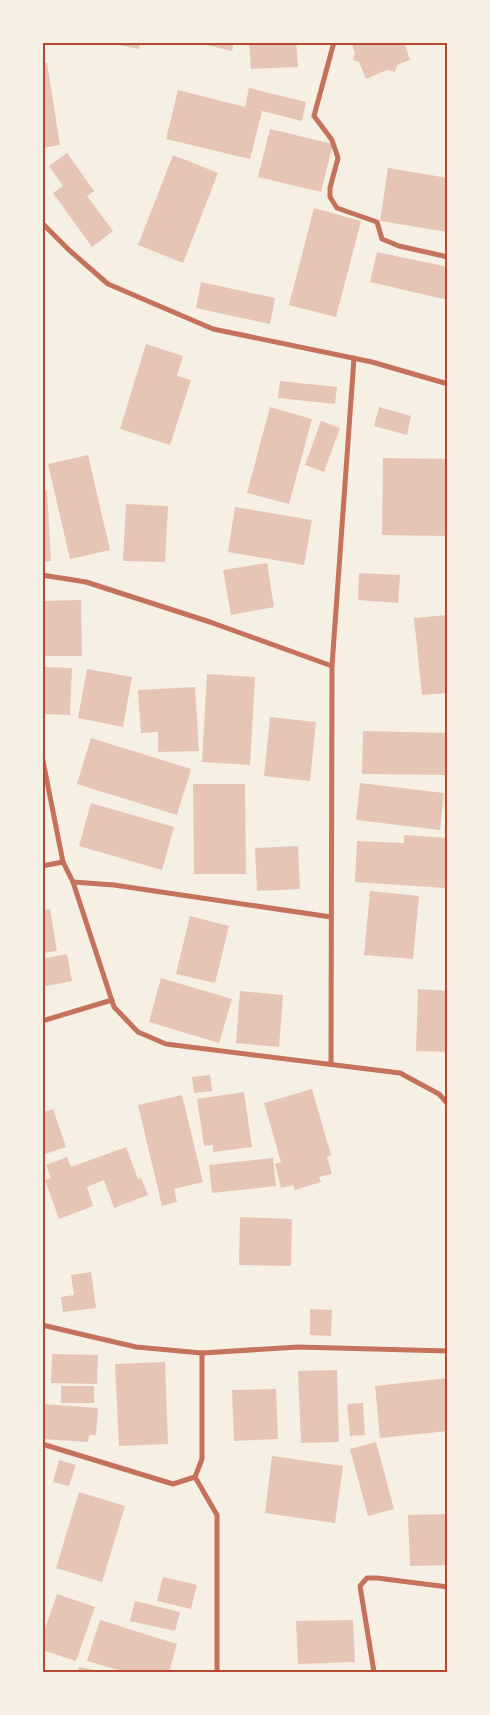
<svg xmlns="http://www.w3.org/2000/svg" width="490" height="1715" font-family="'Alegreya Sans',sans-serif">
	<rect width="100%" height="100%" fill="#f6efe4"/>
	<!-- building -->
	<g fill="#e6c5b7">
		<path d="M 103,42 L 140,42 L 139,49 Z"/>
		<path d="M 194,42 L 234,42 L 232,51 Z"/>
		<path d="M 249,42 L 296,42 L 298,67 L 251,69 Z"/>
		<path d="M 351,42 L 404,42 L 410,60 L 397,65 L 395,72 L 387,70 L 366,79 L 359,62 L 353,60 L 355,53 Z"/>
		<path d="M 42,63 L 47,63 L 60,145 L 42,148 Z"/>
		<path d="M 249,88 L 306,102 L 302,121 L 262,111 L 250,159 L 166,139 L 178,90 L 245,107 Z"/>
		<path d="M 270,129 L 333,144 L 321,192 L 258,177 Z"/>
		<path d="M 67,153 L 94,191 L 87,196 L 113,231 L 92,247 L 53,193 L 63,186 L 49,166 Z"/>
		<path d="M 173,155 L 218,173 L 183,263 L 138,245 Z"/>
		<path d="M 388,168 L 448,178 L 448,232 L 380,221 Z"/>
		<path d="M 314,208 L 361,221 L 336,317 L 289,305 Z"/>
		<path d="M 377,252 L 448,267 L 448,300 L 370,282 Z"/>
		<path d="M 201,282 L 275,298 L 270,324 L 196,308 Z"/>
		<path d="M 146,344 L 183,356 L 177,376 L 191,380 L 170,445 L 120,429 Z"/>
		<path d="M 280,381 L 337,387 L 335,404 L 278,398 Z"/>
		<path d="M 270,407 L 312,419 L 289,504 L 247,493 Z"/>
		<path d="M 379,407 L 411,416 L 407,435 L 374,426 Z"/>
		<path d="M 321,421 L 340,428 L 324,472 L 305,465 Z"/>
		<path d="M 88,455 L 110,550 L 70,559 L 48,464 Z"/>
		<path d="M 383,458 L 448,459 L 448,536 L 382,535 Z"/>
		<path d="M 42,491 L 47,491 L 51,561 L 42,562 Z"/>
		<path d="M 126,504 L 168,506 L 165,562 L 123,561 Z"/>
		<path d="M 235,507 L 312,520 L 304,565 L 228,552 Z"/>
		<path d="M 267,563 L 274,607 L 231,615 L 223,570 Z"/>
		<path d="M 359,573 L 400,575 L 398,603 L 358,600 Z"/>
		<path d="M 81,600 L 82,656 L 42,656 L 42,601 Z"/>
		<path d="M 448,615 L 448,693 L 422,695 L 414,618 Z"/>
		<path d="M 43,667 L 72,668 L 70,715 L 42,714 Z"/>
		<path d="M 87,669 L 132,677 L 123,727 L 78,718 Z"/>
		<path d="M 207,674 L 255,677 L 250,765 L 202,762 Z"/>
		<path d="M 195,687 L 199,751 L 158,752 L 158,732 L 141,733 L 138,690 Z"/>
		<path d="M 270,717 L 316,722 L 310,781 L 264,776 Z"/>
		<path d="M 363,731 L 448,733 L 448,775 L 362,774 Z"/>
		<path d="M 91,738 L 191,769 L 177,815 L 77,784 Z"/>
		<path d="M 360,783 L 444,793 L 440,830 L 356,820 Z"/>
		<path d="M 193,784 L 245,784 L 246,874 L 194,874 Z"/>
		<path d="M 91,803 L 174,827 L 162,870 L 79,846 Z"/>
		<path d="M 404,835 L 448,838 L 445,888 L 355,882 L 357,841 L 404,843 Z"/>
		<path d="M 298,846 L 300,889 L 257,891 L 255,848 Z"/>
		<path d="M 370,891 L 419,896 L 413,959 L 364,955 Z"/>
		<path d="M 50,909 L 57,951 L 42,953 L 42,910 Z"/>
		<path d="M 190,916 L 229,926 L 215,983 L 176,974 Z"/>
		<path d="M 67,954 L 72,981 L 42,987 L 42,959 Z"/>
		<path d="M 161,978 L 232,999 L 219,1043 L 149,1022 Z"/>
		<path d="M 418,989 L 448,991 L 448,1052 L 416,1051 Z"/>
		<path d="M 240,991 L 283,995 L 279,1047 L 236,1043 Z"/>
		<path d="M 210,1075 L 212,1091 L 194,1093 L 192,1077 Z"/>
		<path d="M 312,1089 L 331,1155 L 327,1157 L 332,1174 L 319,1177 L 321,1182 L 295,1190 L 293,1185 L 281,1188 L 275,1164 L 281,1162 L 264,1103 Z"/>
		<path d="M 244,1092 L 252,1147 L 213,1152 L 213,1145 L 204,1146 L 197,1099 Z"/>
		<path d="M 182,1095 L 203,1182 L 174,1189 L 177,1202 L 162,1206 L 138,1105 Z"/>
		<path d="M 53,1109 L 66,1147 L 42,1155 L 42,1113 Z"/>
		<path d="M 126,1147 L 138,1179 L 141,1178 L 148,1195 L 114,1208 L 104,1180 L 87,1187 L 93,1206 L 59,1219 L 45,1180 L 51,1178 L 46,1165 L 67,1157 L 71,1167 Z"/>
		<path d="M 273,1158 L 276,1186 L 212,1193 L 209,1165 Z"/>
		<path d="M 240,1217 L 292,1219 L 291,1266 L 239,1265 Z"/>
		<path d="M 91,1272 L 96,1308 L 63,1312 L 61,1297 L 74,1295 L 71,1275 Z"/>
		<path d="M 310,1309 L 332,1310 L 331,1336 L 310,1335 Z"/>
		<path d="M 52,1354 L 98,1355 L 97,1384 L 51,1383 Z"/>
		<path d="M 165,1362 L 168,1444 L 119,1446 L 115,1364 Z"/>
		<path d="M 337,1370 L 339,1442 L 301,1443 L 298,1371 Z"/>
		<path d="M 448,1378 L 448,1431 L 380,1438 L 375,1386 Z"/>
		<rect x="61" y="1386" width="33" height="17"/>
		<path d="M 276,1389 L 278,1439 L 234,1441 L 232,1390 Z"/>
		<path d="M 363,1403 L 365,1435 L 350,1436 L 347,1404 Z"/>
		<path d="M 42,1404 L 98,1408 L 96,1435 L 89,1435 L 88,1442 L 42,1439 Z"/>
		<path d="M 376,1442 L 394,1509 L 368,1516 L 350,1449 Z"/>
		<path d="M 272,1456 L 343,1466 L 335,1523 L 265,1513 Z"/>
		<path d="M 59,1460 L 76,1465 L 69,1486 L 53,1482 Z"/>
		<path d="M 79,1492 L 125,1506 L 102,1582 L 56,1568 Z"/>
		<path d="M 448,1514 L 448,1565 L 410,1566 L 408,1515 Z"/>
		<path d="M 163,1577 L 197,1585 L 191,1609 L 157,1601 Z"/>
		<path d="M 57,1594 L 95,1607 L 76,1661 L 42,1650 L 42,1638 Z"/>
		<path d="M 135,1601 L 180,1612 L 175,1631 L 130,1621 Z"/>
		<path d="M 100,1620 L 177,1644 L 169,1672 L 126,1672 L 87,1661 Z"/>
		<path d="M 353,1620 L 355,1662 L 298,1664 L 296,1621 Z"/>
		<path d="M 79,1667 L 104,1672 L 77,1672 Z"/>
	</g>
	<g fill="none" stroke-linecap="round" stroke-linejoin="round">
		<!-- minor -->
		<g stroke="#c5725c" stroke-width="5">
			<path d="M 334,42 L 314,116 L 332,140 L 338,158 L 330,188 L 330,197 L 337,208 L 377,222 L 382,239 L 399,246 L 448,257"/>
			<path d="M 42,223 L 69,250 L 108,284 L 213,329 L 372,362 L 448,384"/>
			<path d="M 42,575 L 86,582 L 210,622 L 332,666"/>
			<path d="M 42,756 L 63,862 L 73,882 L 114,1007 L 138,1032 L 166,1044 L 400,1073 L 439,1094 L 448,1104"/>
			<path d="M 42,866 L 63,862"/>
			<path d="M 73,882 L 114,885 L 331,917"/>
			<path d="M 42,1021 L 112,1000"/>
			<path d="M 331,1064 L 332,666 L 354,358"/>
			<path d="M 42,1325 L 136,1347 L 202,1353 L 298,1347 L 448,1351"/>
			<path d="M 42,1444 L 173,1484 L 195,1477 L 202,1459 L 202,1353"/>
			<path d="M 195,1477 L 217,1515 L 217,1672"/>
			<path d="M 374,1672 L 360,1586 L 367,1578 L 377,1578 L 448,1587"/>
		</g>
	</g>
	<!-- border -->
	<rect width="490" height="1715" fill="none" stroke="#f6efe4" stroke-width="88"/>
	<rect x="44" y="44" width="402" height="1627" fill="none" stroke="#b5482f" stroke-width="2"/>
</svg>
